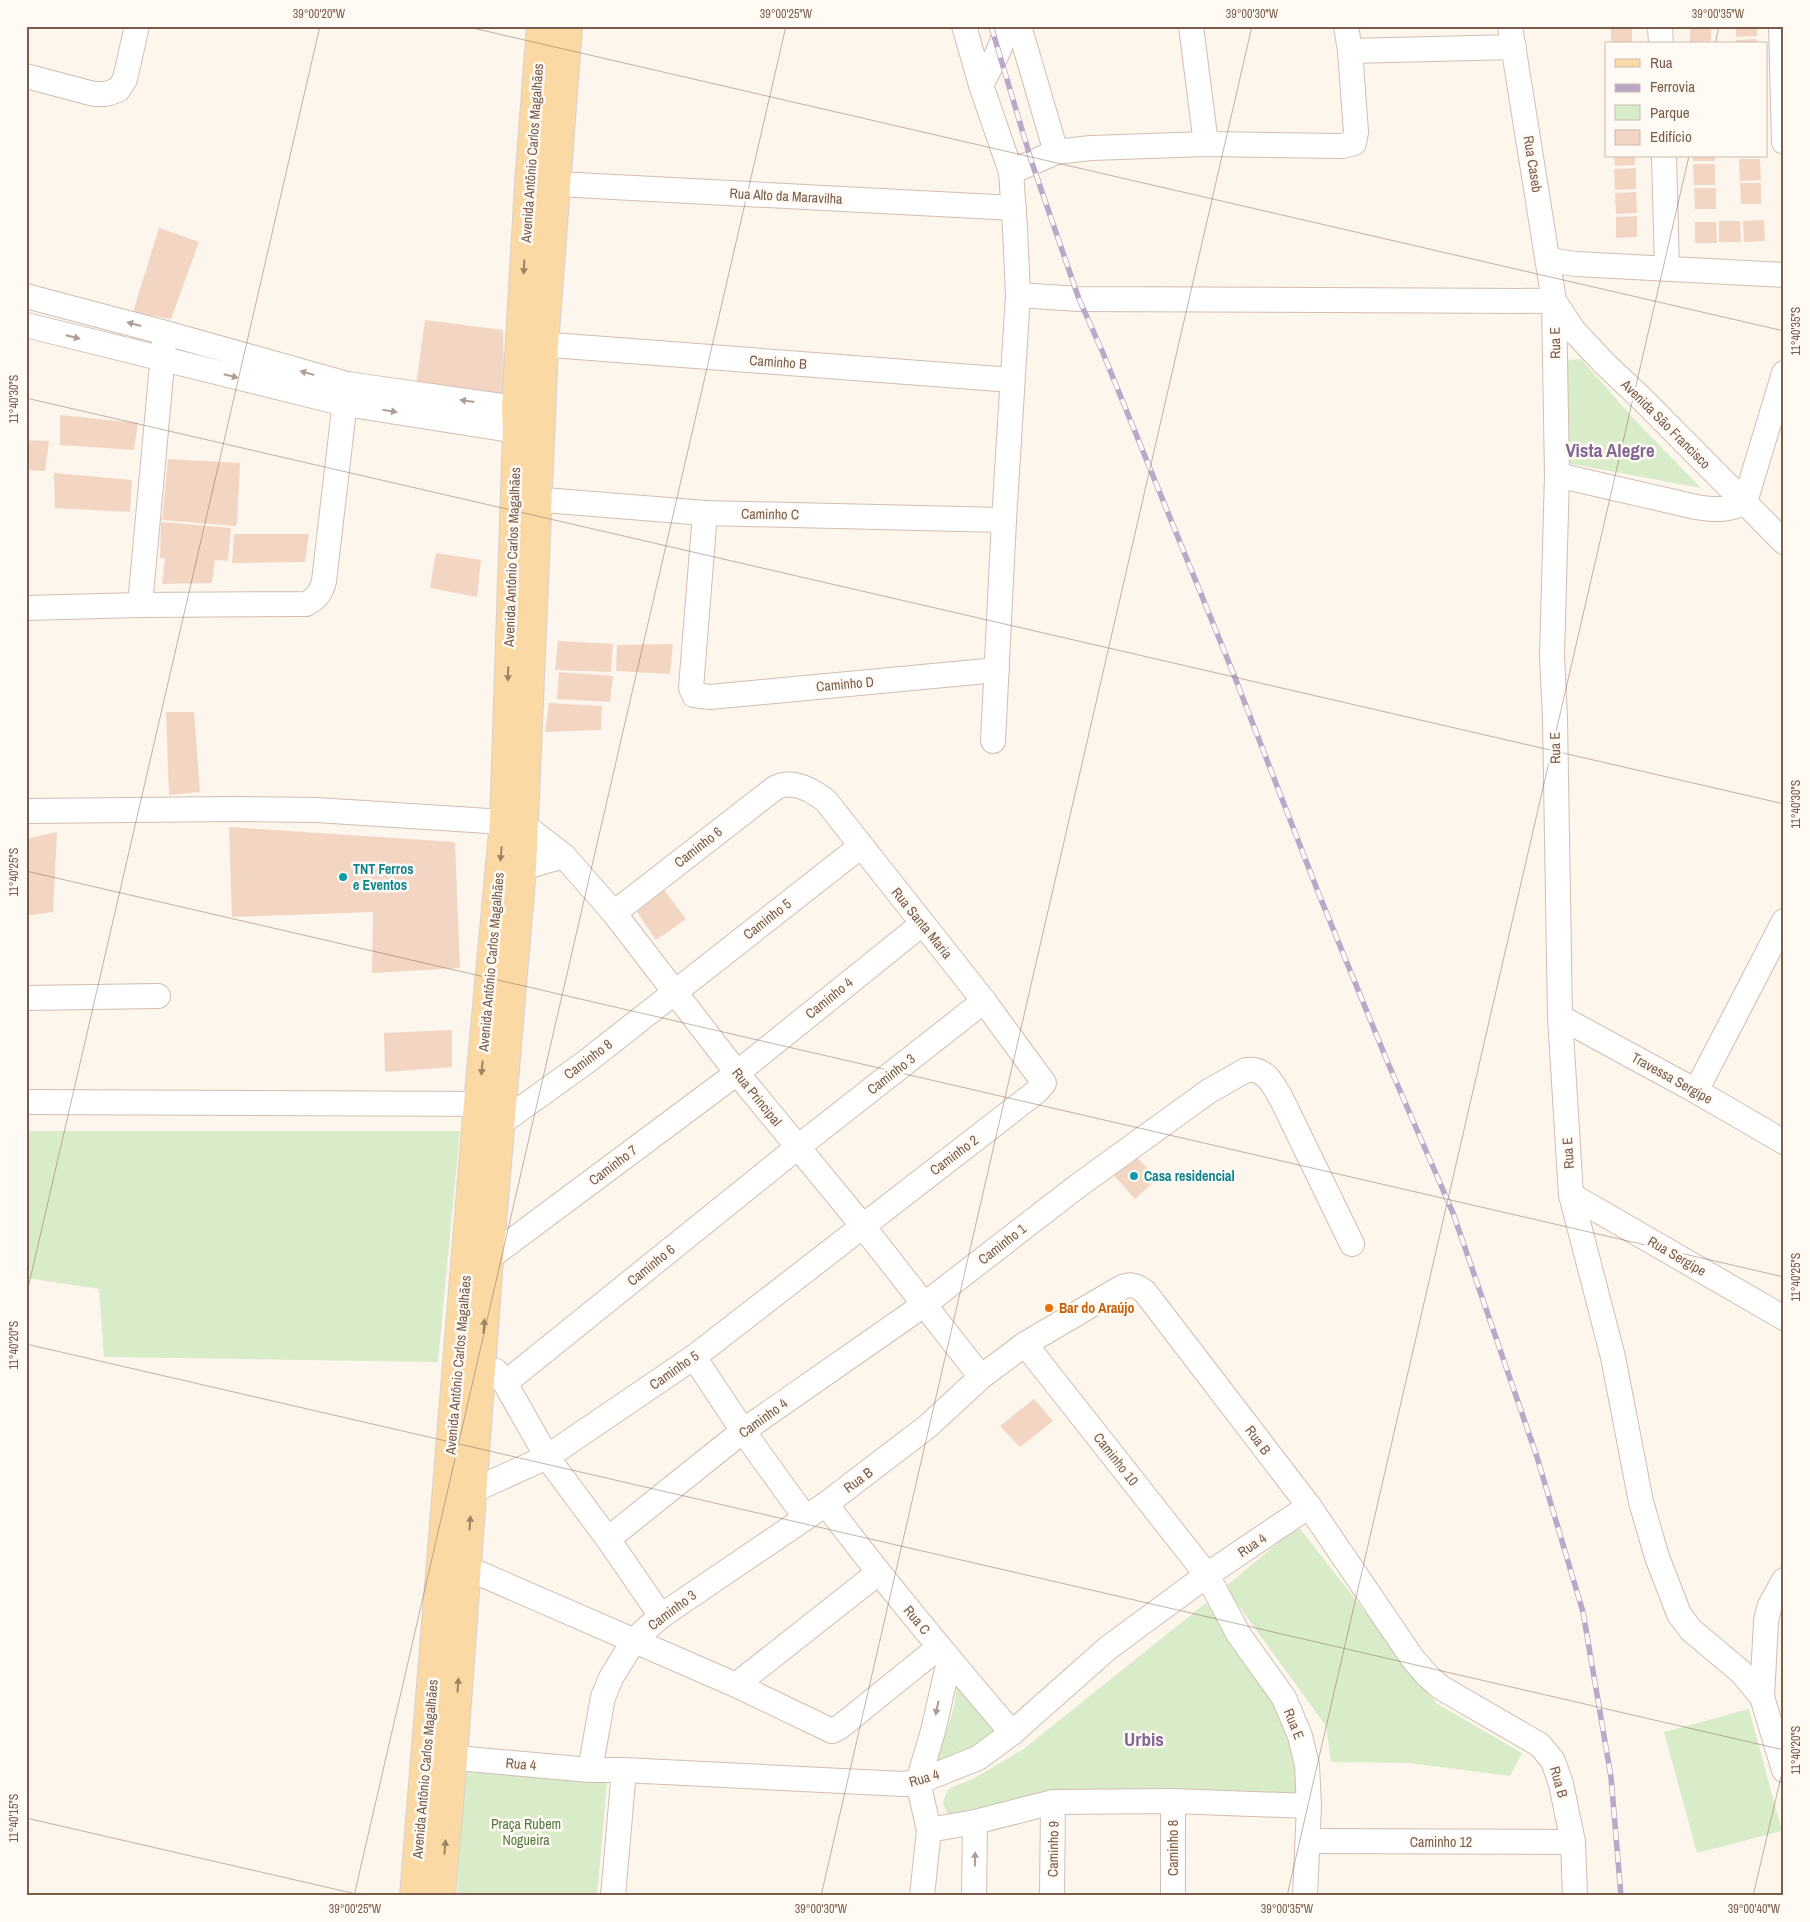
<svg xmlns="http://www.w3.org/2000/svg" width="1810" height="1922" font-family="'Archivo Narrow',sans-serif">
	<rect width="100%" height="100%" fill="#fdf6ec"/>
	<!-- green -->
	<g fill="#d8ecc9">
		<path d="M 1581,359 L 1632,417 L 1701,488 L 1566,463 L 1561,361 Z"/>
		<path d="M 26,1131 L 460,1131 L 438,1362 L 104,1357 L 99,1289 L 26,1278 Z"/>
		<path d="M 1298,1526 L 1436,1703 L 1522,1753 L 1510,1776 L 1409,1763 L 1331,1762 L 1326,1726 L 1225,1587 Z"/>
		<path d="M 1206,1603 L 1276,1694 L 1294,1725 L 1300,1795 L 948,1815 L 943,1803 L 947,1791 L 952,1787 L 973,1779 L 1022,1750 Z"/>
		<path d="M 957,1686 L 1010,1743 L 939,1775 L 932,1761 C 946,1738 954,1713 957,1686 Z"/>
		<path d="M 1749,1709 L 1782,1831 L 1697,1853 L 1664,1732 Z"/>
		<path d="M 465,1765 L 608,1773 L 597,1896 L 457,1896 Z"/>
	</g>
	<!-- building -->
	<g fill="#f3d5c3">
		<rect x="1611" y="26" width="21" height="18"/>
		<path d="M 1690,26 L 1711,26 L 1711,41 L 1690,42 Z"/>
		<path d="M 1736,26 L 1757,26 L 1757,36 L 1736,37 Z"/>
		<path d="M 1757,39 L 1757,44 L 1736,44 L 1736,40 Z"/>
		<path d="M 1614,156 L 1635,156 L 1635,165 L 1615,166 Z"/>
		<rect x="1693" y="156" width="22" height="5"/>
		<path d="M 1739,159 L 1760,159 L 1761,180 L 1740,181 Z"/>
		<path d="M 1693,164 L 1715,164 L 1715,185 L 1694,185 Z"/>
		<path d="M 1636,168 L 1636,189 L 1615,190 L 1614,169 Z"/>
		<path d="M 1740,183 L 1761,183 L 1761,204 L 1741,204 Z"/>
		<path d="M 1694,188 L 1716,188 L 1716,209 L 1695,209 Z"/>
		<path d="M 1636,192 L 1637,213 L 1616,214 L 1615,193 Z"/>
		<path d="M 1637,216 L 1637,237 L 1616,238 L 1616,217 Z"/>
		<path d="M 1764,220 L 1765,241 L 1744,242 L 1743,221 Z"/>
		<path d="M 1719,221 L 1740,221 L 1741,242 L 1719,242 Z"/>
		<path d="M 1695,222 L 1716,222 L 1717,243 L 1695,243 Z"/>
		<path d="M 159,228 L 199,242 L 171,319 L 133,312 Z"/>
		<path d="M 425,320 L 503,330 L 505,398 L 415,393 Z"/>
		<path d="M 60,415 L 138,423 L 134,450 L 60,445 Z"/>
		<path d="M 26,440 L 49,441 L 45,471 L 26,470 Z"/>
		<path d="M 168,459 L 240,463 L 237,524 L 235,526 L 162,520 Z"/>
		<path d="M 54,473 L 132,480 L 130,512 L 55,508 Z"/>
		<path d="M 161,522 L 231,528 L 228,561 L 215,560 L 212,583 L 162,584 L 165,558 L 160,558 Z"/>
		<path d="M 234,534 L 309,534 L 305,562 L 232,563 Z"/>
		<path d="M 436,553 L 481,560 L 477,597 L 430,588 Z"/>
		<path d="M 558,641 L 613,644 L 611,672 L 555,670 Z"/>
		<path d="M 673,644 L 670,674 L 616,671 L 617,645 Z"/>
		<path d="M 559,672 L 613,676 L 610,702 L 557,699 Z"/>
		<path d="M 549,703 L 602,706 L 601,730 L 545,732 Z"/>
		<path d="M 166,712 L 194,712 L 200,792 L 169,795 Z"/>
		<path d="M 229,827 L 455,842 L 460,968 L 372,973 L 373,912 L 232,917 Z"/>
		<path d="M 57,832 L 53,912 L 26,916 L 26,839 Z"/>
		<path d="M 664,890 L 686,919 L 656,940 L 637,912 Z"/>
		<path d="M 452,1030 L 452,1067 L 385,1072 L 384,1033 Z"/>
		<path d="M 1133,1153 L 1157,1179 L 1135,1199 L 1111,1172 Z"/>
		<path d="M 1034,1399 L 1053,1421 L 1020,1447 L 1000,1426 Z"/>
	</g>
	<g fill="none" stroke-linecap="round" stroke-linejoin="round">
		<!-- minor casing -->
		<g stroke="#d1beb0" stroke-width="26">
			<g id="minor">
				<path d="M 964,26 L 981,85 L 1011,172 L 1015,229 L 1018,295 L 1004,520 L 993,741"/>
				<path d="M 1019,26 L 1056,152"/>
				<path d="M 1191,26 L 1206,144"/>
				<path d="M 1510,26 L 1554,301 L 1557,475 L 1552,656 L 1555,718 L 1560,1017 L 1571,1195 L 1613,1357 L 1641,1502 L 1657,1557 L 1679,1614 L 1691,1630 L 1741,1672 L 1762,1697 L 1784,1770"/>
				<path d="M 1660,26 L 1661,44"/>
				<path d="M 1781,26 L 1784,142"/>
				<path d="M 1350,51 L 1514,47"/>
				<path d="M 26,76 L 94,94 L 106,94 L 118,90 L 125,79 L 137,26"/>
				<path d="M 981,85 L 998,52 L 1008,26"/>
				<path d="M 1664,156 L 1667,268"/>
				<path d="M 1011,172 L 1056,152 L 1091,148 L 1206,144 L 1342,146 L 1354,143 L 1356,132 L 1350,51 L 1346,26"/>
				<path d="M 539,184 L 557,184 L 1014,208"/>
				<path d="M 1548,260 L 1576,264 L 1784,275"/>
				<path d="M 1018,295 L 1079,299 L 1554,301"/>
				<path d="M 26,296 L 166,333 L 347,384 L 516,408"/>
				<path d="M 1554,301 L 1574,331 L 1604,363 L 1643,400 L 1784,542"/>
				<path d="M 26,325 L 345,404 L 517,431"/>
				<path d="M 525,343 L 1012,380"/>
				<path d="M 1557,475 L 1696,507 C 1714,510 1729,511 1745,502 L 1784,373"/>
				<path d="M 519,498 L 705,513 L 1004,520"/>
				<path d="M 705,513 L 691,688 L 694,695 L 710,697 L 997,670"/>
				<path d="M 140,605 L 164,343"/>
				<path d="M 26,608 L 140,605 L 306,604 C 317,598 321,593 324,581 L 347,384"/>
				<path d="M 26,811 L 235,809 L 317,810 L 504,822"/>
				<path d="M 524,825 L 564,856 L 614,913 L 737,1073 L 862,1225 L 981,1377"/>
				<path d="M 522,868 L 564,856"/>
				<path d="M 26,998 L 158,996"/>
				<path d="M 1560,1017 L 1696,1091 L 1784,1142"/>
				<path d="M 1696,1091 L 1784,921"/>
				<path d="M 26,1102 L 497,1104"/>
				<path d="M 501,1123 L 586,1062 L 861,846"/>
				<path d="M 1571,1195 L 1784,1318"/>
				<path d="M 489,1258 L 737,1073 L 922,924"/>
				<path d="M 1025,1344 L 1207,1575 L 1239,1635 L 1284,1698 L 1300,1736 L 1307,1765 L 1309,1806 L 1305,1896"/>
				<path d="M 694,1357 L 743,1431 L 805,1517"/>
				<path d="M 496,1371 L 505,1383 L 547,1457 L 608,1539 L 661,1616"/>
				<path d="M 505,1383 L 798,1147 L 984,1001"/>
				<path d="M 472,1491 L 547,1457 L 694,1357 L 1036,1092 L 1044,1083 L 984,1001 L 826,801 C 812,790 792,779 775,788 L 614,913"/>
				<path d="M 826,1504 C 885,1583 948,1658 1012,1733"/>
				<path d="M 608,1539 L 743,1431 L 925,1304 L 1079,1185 L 1209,1091 L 1246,1070 C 1265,1067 1273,1084 1281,1098 L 1352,1244"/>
				<path d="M 467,1568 L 736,1685 L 832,1731 L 840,1727 L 939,1647"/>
				<path d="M 736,1685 L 878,1573"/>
				<path d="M 1762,1697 L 1766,1621 L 1770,1605 L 1784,1580"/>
				<path d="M 434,1756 L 590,1770 L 624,1770 L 903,1784 L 918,1782 L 978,1758 L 1012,1733 L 1108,1648 L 1207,1575 L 1309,1506"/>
				<path d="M 590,1770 L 603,1697 L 611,1678 L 634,1640 L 661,1616 L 826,1504 L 928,1426 L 981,1377 L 1025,1344 L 1117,1290 C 1129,1283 1135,1284 1145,1292 L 1309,1506 L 1413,1659 L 1427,1675 L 1440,1687 L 1540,1745 L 1553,1761 L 1561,1784 L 1573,1842 L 1575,1896"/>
				<path d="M 929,1830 L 975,1822 L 1053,1802 L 1173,1801 L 1309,1806"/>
				<path d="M 1308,1841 L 1573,1842"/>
				<path d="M 613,1896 L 624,1770"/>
				<path d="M 922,1896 L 929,1830 L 918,1782 L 933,1731 L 949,1661"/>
				<path d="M 974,1896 L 975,1822"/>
				<path d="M 1052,1896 L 1053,1802"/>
				<path d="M 1173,1896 L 1173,1801"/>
			</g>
		</g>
		<!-- major casing -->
		<g stroke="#dad1cd" stroke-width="30">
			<g id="major">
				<path d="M 414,1896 L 478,1104 L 504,822 L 517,431 L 516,408 L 529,185 L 541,26"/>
				<path d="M 441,1896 L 453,1758 L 489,1258 L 522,868 L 544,345 L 568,26"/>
			</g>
		</g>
		<!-- minor -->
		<use href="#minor" stroke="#fff" stroke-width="24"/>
		<!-- major -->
		<use href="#major" stroke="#fbd9a5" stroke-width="28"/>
		<!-- rail casing -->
		<g stroke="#b9a8c9" stroke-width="5.5">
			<path id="rail" d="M 991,26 L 1032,163 L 1079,299 L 1103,353 L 1234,675 L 1320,897 L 1388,1063 L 1453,1213 L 1537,1457 L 1583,1612 L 1611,1777 L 1621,1896"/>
		</g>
		<!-- rail -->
		<use href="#rail" stroke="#fffaf3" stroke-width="4" stroke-dasharray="11" stroke-linecap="butt"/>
	</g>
	<!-- one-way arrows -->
	<defs><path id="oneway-solid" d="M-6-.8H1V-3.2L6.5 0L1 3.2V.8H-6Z" transform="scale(1.25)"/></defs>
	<g fill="#a18267">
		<use href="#oneway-solid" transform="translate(524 267) rotate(93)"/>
		<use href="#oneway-solid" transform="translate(508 674) rotate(92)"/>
		<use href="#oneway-solid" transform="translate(501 854) rotate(95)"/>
		<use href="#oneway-solid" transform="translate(482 1068) rotate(95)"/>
		<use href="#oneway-solid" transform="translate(484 1326) rotate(-86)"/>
		<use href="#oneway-solid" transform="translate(470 1523) rotate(-86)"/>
		<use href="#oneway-solid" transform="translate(458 1685) rotate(-86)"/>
		<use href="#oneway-solid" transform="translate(445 1847) rotate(-85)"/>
	</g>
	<g fill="#af9d94">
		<use href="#oneway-solid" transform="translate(134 324) rotate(-165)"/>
		<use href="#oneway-solid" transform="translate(73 337) rotate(14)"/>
		<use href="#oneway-solid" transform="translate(307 373) rotate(-164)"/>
		<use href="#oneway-solid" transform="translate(231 376) rotate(14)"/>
		<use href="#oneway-solid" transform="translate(467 401) rotate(-172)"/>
		<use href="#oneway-solid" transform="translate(390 411) rotate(9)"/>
		<use href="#oneway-solid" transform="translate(937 1708) rotate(102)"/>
		<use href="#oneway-solid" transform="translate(975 1859) rotate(-89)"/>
	</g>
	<!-- ticks -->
	<path fill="none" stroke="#7a5c4d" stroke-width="1" stroke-opacity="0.45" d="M 464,26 L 1784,331M 1715,44 L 1719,26M 26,398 L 1784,804M 26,871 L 1784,1277M 26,1297 L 320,26M 26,1344 L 1784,1750M 26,1818 L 365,1896M 354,1896 L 786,26M 821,1896 L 1252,26M 1287,1896 L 1689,156M 1753,1896 L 1784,1764"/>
	<!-- markers -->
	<g fill="#0f9aa8" stroke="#fffaf3" stroke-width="2">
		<circle cx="343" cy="877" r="5"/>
		<circle cx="1134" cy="1176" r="5"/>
	</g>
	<circle fill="#e8710a" stroke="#fffaf3" stroke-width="2" cx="1049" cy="1308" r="5"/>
	<g text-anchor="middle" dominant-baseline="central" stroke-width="5" stroke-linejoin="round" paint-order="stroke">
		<!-- street labels -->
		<g font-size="14" fill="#7a5c4d" stroke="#fffaf3">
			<text transform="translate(532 153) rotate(-86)">Avenida Antônio Carlos Magalhães</text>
			<text transform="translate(1533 164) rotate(81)">Rua Caseb</text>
			<text transform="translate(786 196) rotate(3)">Rua Alto da Maravilha</text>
			<text transform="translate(1555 343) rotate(-91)">Rua E</text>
			<text transform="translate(778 362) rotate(4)">Caminho B</text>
			<text transform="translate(1666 424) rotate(45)">Avenida São Francisco</text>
			<text transform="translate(770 514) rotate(1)">Caminho C</text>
			<text transform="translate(512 557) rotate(-88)">Avenida Antônio Carlos Magalhães</text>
			<text transform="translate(845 684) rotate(-5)">Caminho D</text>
			<text transform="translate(1555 748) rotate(-91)">Rua E</text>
			<text transform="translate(698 847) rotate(-38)">Caminho 6</text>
			<text transform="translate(767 919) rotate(-38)">Caminho 5</text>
			<text transform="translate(922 923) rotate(51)">Rua Santa Maria</text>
			<text transform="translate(491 962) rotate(-85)">Avenida Antônio Carlos Magalhães</text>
			<text transform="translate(829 998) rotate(-39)">Caminho 4</text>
			<text transform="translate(588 1059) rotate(-37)">Caminho 8</text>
			<text transform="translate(891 1074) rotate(-38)">Caminho 3</text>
			<text transform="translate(1672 1078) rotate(29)">Travessa Sergipe</text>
			<text transform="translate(757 1097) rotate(51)">Rua Principal</text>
			<text transform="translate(1568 1153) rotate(-94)">Rua E</text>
			<text transform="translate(954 1155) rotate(-37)">Caminho 2</text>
			<text transform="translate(613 1165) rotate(-37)">Caminho 7</text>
			<text transform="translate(1002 1244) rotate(-38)">Caminho 1</text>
			<text transform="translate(1677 1256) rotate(30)">Rua Sergipe</text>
			<text transform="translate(651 1265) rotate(-39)">Caminho 6</text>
			<text transform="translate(458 1365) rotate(-85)">Avenida Antônio Carlos Magalhães</text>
			<text transform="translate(674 1370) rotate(-35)">Caminho 5</text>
			<text transform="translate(763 1418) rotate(-36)">Caminho 4</text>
			<text transform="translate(1258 1440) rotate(53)">Rua B</text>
			<text transform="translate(1116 1459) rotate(52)">Caminho 10</text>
			<text transform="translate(858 1480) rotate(-37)">Rua B</text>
			<text transform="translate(1252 1545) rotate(-34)">Rua 4</text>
			<text transform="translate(672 1610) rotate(-37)">Caminho 3</text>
			<text transform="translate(917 1620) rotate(50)">Rua C</text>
			<text transform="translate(1294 1724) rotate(68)">Rua E</text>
			<text transform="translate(521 1764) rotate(5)">Rua 4</text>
			<text transform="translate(425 1769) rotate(-85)">Avenida Antônio Carlos Magalhães</text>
			<text transform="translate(924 1778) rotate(-16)">Rua 4</text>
			<text transform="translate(1559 1782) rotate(74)">Rua B</text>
			<text x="1441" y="1842">Caminho 12</text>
			<text transform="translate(1173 1848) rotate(-90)">Caminho 8</text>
			<text transform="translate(1053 1849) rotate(-89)">Caminho 9</text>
		</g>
		<!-- culture labels -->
		<g font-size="14" font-weight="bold" fill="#0d838f" stroke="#fffaf3" text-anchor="start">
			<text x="353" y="869">TNT Ferros<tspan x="353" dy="16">e Eventos</tspan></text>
			<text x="1144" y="1176">Casa residencial</text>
		</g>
		<!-- food labels -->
		<g font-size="14" font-weight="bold" fill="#c56008" stroke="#fffaf3" text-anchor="start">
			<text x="1059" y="1308">Bar do Araújo</text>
		</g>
		<!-- park labels -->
		<g font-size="14" fill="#537a41" stroke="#fffaf3">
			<text x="526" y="1824">Praça Rubem<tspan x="526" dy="16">Nogueira</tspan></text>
		</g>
		<!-- district labels -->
		<g font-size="19" font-weight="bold" fill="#846695" stroke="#fffaf3">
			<text x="1610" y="450">Vista Alegre</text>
			<text x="1144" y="1739">Urbis</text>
		</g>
	</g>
	<!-- border -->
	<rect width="1810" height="1922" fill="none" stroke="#fffaf3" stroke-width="55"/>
	<!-- legend -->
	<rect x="1605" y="42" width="162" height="115" fill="#fffaf3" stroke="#cabbb1"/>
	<rect x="1615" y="59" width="25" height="8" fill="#fbd9a5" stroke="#cabbb1"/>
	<text x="1650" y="68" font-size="15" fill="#7a5c4d">Rua</text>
	<rect x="1615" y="84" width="25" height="8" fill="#b9a8c9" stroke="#cabbb1"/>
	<text x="1650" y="92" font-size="15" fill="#7a5c4d">Ferrovia</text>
	<rect x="1615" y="105" width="25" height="15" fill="#d8ecc9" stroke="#cabbb1"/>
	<text x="1650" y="118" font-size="15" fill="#7a5c4d">Parque</text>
	<rect x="1615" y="130" width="25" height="15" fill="#f3d5c3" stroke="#cabbb1"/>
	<text x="1650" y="142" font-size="15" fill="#7a5c4d">Edifício</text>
	<rect x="28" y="28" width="1754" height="1866" fill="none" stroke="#7a5c4d" stroke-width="2"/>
	<g font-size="12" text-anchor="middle" fill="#7a5c4d">
		<text x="319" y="18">39°00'20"W</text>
		<text x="786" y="18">39°00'25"W</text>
		<text x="1252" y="18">39°00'30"W</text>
		<text x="1718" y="18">39°00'35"W</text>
		<text transform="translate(1796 331) rotate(-90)" y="4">11°40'35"S</text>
		<text transform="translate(14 399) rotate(-90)" y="4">11°40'30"S</text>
		<text transform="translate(1796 804) rotate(-90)" y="4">11°40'30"S</text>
		<text transform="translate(14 872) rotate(-90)" y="4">11°40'25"S</text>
		<text transform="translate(1796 1277) rotate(-90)" y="4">11°40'25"S</text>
		<text transform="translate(14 1345) rotate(-90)" y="4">11°40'20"S</text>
		<text transform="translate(1796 1750) rotate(-90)" y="4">11°40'20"S</text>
		<text transform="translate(14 1818) rotate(-90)" y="4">11°40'15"S</text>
		<text x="355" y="1913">39°00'25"W</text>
		<text x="821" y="1913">39°00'30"W</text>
		<text x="1287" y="1913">39°00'35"W</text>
		<text x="1754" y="1913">39°00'40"W</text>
	</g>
</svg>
